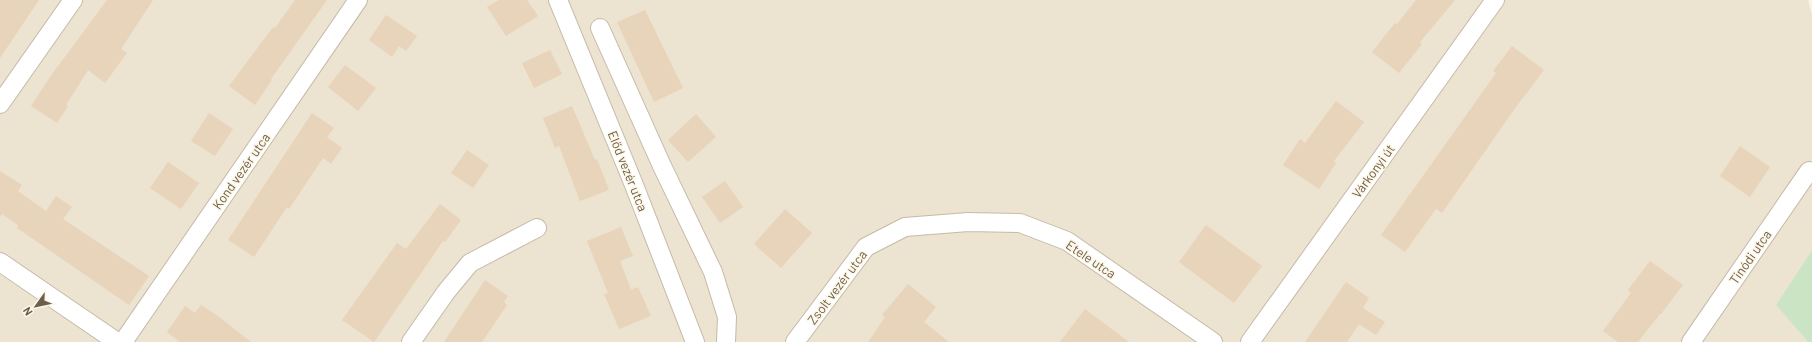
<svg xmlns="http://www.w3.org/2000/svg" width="1812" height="342" font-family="Barlow,sans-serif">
	<rect width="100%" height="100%" fill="#f9f3e2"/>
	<!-- residential -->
	<path fill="#ece3d0" d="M 0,0 L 1808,0 L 1812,15 L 1812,250 L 1776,305 L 1808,342 L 0,342 Z"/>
	<!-- green -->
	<path fill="#cbe4c3" d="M 1812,250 L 1812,342 L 1808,342 L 1776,305 Z"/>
	<!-- building -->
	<g fill="#e8d4bb">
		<path d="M 0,0 L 39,0 L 0,58 Z"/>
		<path d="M 107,0 L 153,0 L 121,49 L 127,53 L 105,83 L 88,70 L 66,105 L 68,106 L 57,123 L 31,106 L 50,77 Z"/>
		<path d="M 295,0 L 327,0 L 271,79 L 272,80 L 255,105 L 229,86 L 273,27 L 275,28 Z"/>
		<path d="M 499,0 L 527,0 L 538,16 L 506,36 L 487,7 Z"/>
		<path d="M 1416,0 L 1455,0 L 1420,42 L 1422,44 L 1399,73 L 1372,52 L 1395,23 L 1397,24 Z"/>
		<path d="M 645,10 L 683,88 L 654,102 L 617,22 Z"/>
		<path d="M 386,15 L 417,36 L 406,51 L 399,46 L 392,57 L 369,40 Z"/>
		<path d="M 1512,46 L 1544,70 L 1513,111 L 1442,213 L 1436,209 L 1405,252 L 1381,235 L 1496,73 L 1493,71 Z"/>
		<path d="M 550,50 L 562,74 L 534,88 L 522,63 Z"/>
		<path d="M 345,65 L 376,88 L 358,111 L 328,87 Z"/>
		<path d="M 1336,101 L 1364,122 L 1334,161 L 1336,163 L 1319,189 L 1283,165 L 1300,139 L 1305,143 Z"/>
		<path d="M 572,106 L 595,160 L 597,159 L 609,190 L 580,201 L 559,146 L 555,148 L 543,118 Z"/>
		<path d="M 209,113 L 233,129 L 215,156 L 191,141 Z"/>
		<path d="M 312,113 L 334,128 L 327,137 L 342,148 L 331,164 L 323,158 L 289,209 L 287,207 L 254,257 L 228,240 Z"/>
		<path d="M 696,114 L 716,137 L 688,162 L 668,140 Z"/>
		<path d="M 1740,146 L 1770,167 L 1750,197 L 1720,176 Z"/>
		<path d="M 467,150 L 489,165 L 473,188 L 451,173 Z"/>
		<path d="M 168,162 L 199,183 L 181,209 L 150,188 Z"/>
		<path d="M 0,171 L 22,185 L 18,191 L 46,211 L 56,196 L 72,207 L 63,219 L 149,276 L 129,305 L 17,228 L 18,225 L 2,214 L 0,217 Z"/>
		<path d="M 725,181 L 743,207 L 720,223 L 702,197 Z"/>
		<path d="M 440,204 L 461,220 L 445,242 L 443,241 L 374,342 L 342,320 L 397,243 L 406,249 Z"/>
		<path d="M 785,209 L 812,233 L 781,268 L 754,244 Z"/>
		<path d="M 1206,225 L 1262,266 L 1234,303 L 1179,262 Z"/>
		<path d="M 621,227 L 633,256 L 620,261 L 631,290 L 638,287 L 651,316 L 619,329 L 604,294 L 608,293 L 587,241 Z"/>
		<path d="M 1650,261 L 1683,285 L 1661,314 L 1660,314 L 1638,342 L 1618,342 L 1603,331 L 1631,293 L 1628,290 Z"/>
		<path d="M 485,280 L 508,296 L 504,302 L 507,305 L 482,342 L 444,342 Z"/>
		<path d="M 1346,282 L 1369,298 L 1363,308 L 1385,322 L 1376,335 L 1359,324 L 1347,342 L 1305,342 Z"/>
		<path d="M 908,284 L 936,307 L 924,322 L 949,342 L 868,342 L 885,317 L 882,315 Z"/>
		<path d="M 201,305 L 218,316 L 251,342 L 180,342 L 167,332 L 185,306 L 195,313 Z"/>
		<path d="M 1085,309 L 1129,342 L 1060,342 Z"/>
	</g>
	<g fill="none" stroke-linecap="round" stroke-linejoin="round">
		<!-- street casing -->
		<g stroke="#c6baa8" stroke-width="20">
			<g id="street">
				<path d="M 558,0 L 634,185 L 695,342"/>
				<path d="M 600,28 L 662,166 L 713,272 L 727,317 L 726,342"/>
				<path d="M 0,104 L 73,0"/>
				<path d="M 0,262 L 117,342"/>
				<path d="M 123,342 L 358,0"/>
				<path d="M 411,342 L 446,292 L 470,263 L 537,228"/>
				<path d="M 795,342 L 866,247 L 905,227 L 968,222 L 1020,223 L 1067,241 L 1213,342"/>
				<path d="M 1250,342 L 1495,0"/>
				<path d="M 1691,342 L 1809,171"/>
			</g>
		</g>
		<!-- street -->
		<use href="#street" stroke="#fff" stroke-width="18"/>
	</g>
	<g text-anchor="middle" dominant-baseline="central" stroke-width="3" stroke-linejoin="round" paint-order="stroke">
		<!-- street labels -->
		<g font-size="13" fill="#6d5d4c" stroke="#fcf7e7">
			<text transform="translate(241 171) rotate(-55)">Kond vezér utca</text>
			<text transform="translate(628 171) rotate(68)">Előd vezér utca</text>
			<text transform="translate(1373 171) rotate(-54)">Várkonyi út</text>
			<text transform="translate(1750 257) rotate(-55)">Tinódi utca</text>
			<text transform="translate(1091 259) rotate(34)">Etele utca</text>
			<text transform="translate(837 287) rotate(-53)">Zsolt vezér utca</text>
		</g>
	</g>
	<!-- north arrow -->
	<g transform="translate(36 306) rotate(237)" stroke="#fcf7e7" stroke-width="3" paint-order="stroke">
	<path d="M0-3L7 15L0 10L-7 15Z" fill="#6d5d4c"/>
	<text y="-6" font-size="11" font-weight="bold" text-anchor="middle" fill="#6d5d4c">N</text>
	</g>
</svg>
